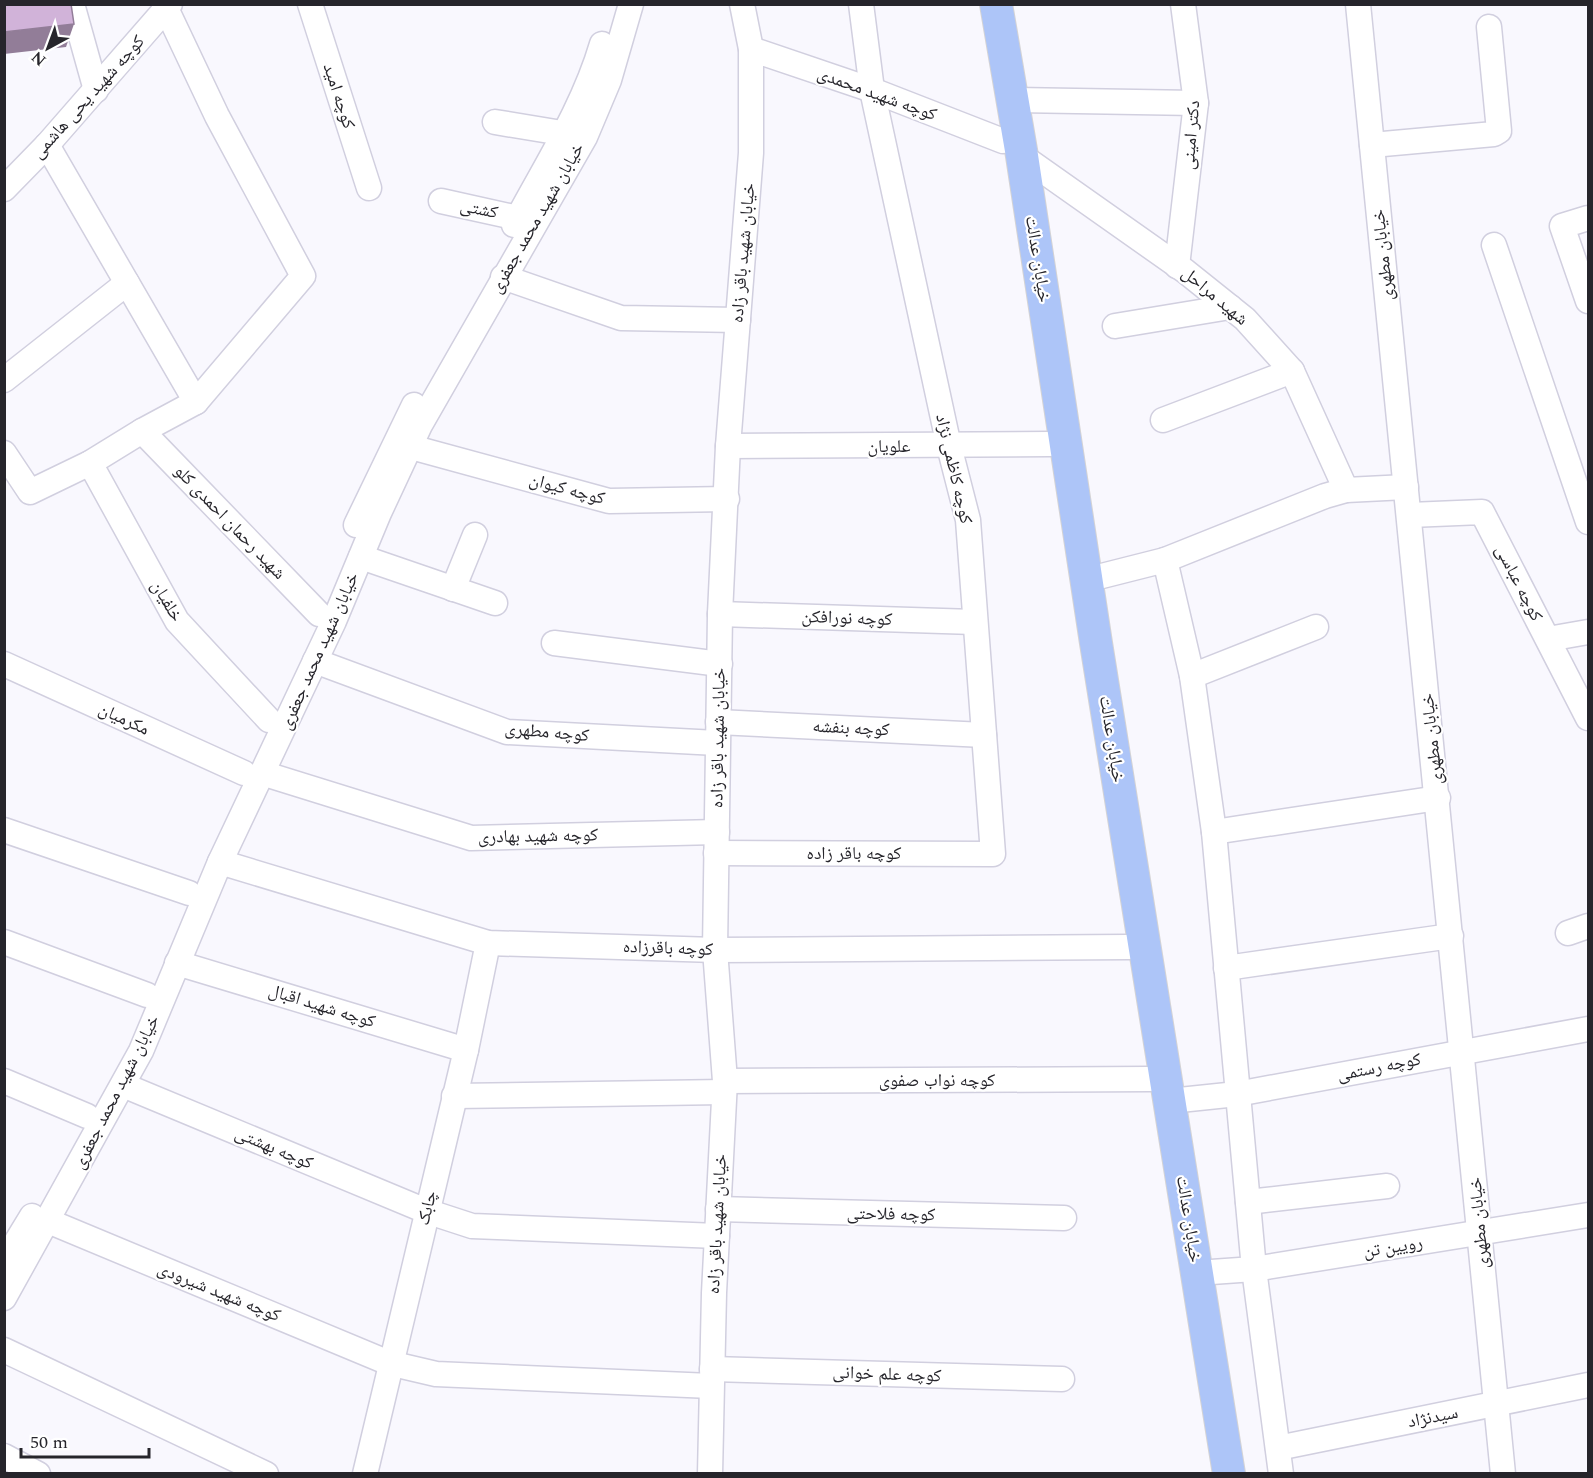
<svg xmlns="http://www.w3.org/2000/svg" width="1593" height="1478" font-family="Spectral,'Noto Naskh Arabic',serif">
	<rect width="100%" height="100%" fill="#f9f8fe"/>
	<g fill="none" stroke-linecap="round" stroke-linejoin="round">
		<!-- minor casing -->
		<g stroke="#d1cfdf" stroke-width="27">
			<g id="minor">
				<path d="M 72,4 L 96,90"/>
				<path d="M 310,4 L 369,188"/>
				<path d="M 1358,4 L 1503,1474"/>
				<path d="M 751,49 L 872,90 L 1003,141"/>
				<path d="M 1011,100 L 1196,103"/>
				<path d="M 495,122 L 580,136"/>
				<path d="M 47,145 L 196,402"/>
				<path d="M 1372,145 L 1494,134 L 1499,131 L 1489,27"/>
				<path d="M 1022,156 L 1185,271 L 1245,319 L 1292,371 L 1346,490"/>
				<path d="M 4,189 L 47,145 L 170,4"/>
				<path d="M 441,201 L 518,218"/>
				<path d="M 1588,218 L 1562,226 L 1588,301"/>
				<path d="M 514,225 C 545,166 583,109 602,44"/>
				<path d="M 1494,245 L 1588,522"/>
				<path d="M 1177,266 L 1196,103 L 1183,4"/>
				<path d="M 503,277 L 621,318 L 738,320"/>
				<path d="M 1115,326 L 1230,307"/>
				<path d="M 4,380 L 127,283"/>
				<path d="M 1163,420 L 1292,371"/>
				<path d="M 142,431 L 319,614"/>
				<path d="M 728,446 L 1050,444"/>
				<path d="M 411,447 L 609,501 L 727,499"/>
				<path d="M 4,453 L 30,492 L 90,463 L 142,431 L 196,402 L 303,276 L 217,116 L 164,4"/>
				<path d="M 90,463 L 177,621 L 269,720"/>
				<path d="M 1410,515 L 1482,512 L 1588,718"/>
				<path d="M 356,525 L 414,405"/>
				<path d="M 361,557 L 495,603"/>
				<path d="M 1165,560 L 1192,676 L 1214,832 L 1254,1269 L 1281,1474"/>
				<path d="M 1086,580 L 1165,560 L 1325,496 L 1346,490 L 1406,487"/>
				<path d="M 453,589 L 475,535"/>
				<path d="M 720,614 L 974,622"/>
				<path d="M 1548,639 L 1588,632"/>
				<path d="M 554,643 L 720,664"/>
				<path d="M 315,661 L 507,732 L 717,743"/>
				<path d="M 4,664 L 244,773"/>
				<path d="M 1192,676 L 1316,627"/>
				<path d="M 718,722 L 984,735"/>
				<path d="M 262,773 L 471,838 L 717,832"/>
				<path d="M 4,830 L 189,893"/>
				<path d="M 1214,832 L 1438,798"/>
				<path d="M 716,853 L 993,854 L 968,520 L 949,446 L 872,90 L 861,4"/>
				<path d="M 220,862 L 488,943 L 715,950 L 1129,947"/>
				<path d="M 1568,933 L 1588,926"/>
				<path d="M 4,942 L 147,995"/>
				<path d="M 177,963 L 466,1050"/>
				<path d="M 1226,968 L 1451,936"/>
				<path d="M 4,1081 L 87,1116"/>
				<path d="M 725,1081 L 1150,1079"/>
				<path d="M 123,1085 L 426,1211 L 472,1226 L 717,1236"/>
				<path d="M 454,1096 L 724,1092"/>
				<path d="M 1170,1101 L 1237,1094 L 1588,1029"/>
				<path d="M 1248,1202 L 1387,1186"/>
				<path d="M 718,1209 L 1064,1218"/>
				<path d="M 48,1221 L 389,1363 L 436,1374 L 711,1386"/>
				<path d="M 4,1262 L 32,1216"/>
				<path d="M 1197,1273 L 1254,1269 L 1588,1215"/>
				<path d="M 4,1298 L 141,1051 L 220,862 L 334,621 L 379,513 L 420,425 L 585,137 L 609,80 L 631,4"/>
				<path d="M 4,1350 L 266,1474"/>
				<path d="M 712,1369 L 1062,1379"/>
				<path d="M 1278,1448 L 1588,1385"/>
				<path d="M 4,1456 L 38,1474"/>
				<path d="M 365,1474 L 466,1050 L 488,943"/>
				<path d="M 710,1474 L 714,1293 L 725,1081 L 715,950 L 720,614 L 728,446 L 751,153 L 751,49 L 742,4"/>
			</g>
		</g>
		<!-- major casing -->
		<g stroke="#d4d3d5" stroke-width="34">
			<path id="major" d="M 996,4 L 1022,156 L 1096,643 L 1229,1474"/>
		</g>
		<!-- minor -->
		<use href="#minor" stroke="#fff" stroke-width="24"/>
		<!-- major -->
		<use href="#major" stroke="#adc5f8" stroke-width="32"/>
	</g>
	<!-- shaded-wall -->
	<path fill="#927d98" d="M 74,24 L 66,47 L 4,54 L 4,32 Z"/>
	<!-- building -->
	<path fill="#d1b3d9" stroke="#927d98" stroke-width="1.5" d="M 4,4 L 71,4 L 74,24 L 4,32 Z"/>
	<g text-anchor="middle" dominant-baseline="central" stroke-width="4.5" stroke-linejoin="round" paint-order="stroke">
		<!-- street labels -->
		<g font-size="18" fill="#26252b" stroke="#fff">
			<text transform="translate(877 94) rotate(20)">کوچه شهید محمدی</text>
			<text transform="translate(339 96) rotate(72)">کوچه امید</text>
			<text transform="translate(88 97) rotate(-48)">کوچه شهید یحی هاشمی</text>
			<text transform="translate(1191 135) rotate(-85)">دکتر امینی</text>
			<text transform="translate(479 209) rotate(12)">کشتی</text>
			<text transform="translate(537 218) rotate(-60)">خیابان شهید محمد جعفری</text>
			<text transform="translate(743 253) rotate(-85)">خیابان شهید باقر زاده</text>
			<text transform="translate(1383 255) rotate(-96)">خیابان مطهری</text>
			<text transform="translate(1038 259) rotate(81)">خیابان عدالت</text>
			<text transform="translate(1215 296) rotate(40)">شهید مراحل</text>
			<text x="889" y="446">علویان</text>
			<text transform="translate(954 469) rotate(77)">کوچه کاظمی نژاد</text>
			<text transform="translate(567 489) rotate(15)">کوچه کیوان</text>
			<text transform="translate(230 522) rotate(46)">شهید رحمان احمدی کلو</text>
			<text transform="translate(1519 583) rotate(63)">کوچه عباسی</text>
			<text transform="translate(167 601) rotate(59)">خلفیان</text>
			<text transform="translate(847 618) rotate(2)">کوچه نورافکن</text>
			<text transform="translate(319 651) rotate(-66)">خیابان شهید محمد جعفری</text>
			<text transform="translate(124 719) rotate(25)">مکرمیان</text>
			<text transform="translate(851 728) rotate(3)">کوچه بنفشه</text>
			<text transform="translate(547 732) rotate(5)">کوچه مطهری</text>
			<text transform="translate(718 738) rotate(-89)">خیابان شهید باقر زاده</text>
			<text transform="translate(1112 739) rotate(81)">خیابان عدالت</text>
			<text transform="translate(1432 739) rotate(-96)">خیابان مطهری</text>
			<text transform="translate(538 836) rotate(-1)">کوچه شهید بهادری</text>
			<text x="854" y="853">کوچه باقر زاده</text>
			<text transform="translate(668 948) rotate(2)">کوچه باقرزاده</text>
			<text transform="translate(322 1006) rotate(17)">کوچه شهید اقبال</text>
			<text transform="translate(1379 1067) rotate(-11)">کوچه رستمی</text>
			<text x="937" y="1080">کوچه نواب صفوی</text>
			<text transform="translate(116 1092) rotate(-63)">خیابان شهید محمد جعفری</text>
			<text transform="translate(274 1148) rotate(23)">کوچه بهشتی</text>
			<text transform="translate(427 1208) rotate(-76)">چابک</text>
			<text transform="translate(891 1214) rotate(1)">کوچه فلاحتی</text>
			<text transform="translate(1189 1219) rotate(81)">خیابان عدالت</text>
			<text transform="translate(1479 1223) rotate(-95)">خیابان مطهری</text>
			<text transform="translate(717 1224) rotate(-87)">خیابان شهید باقر زاده</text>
			<text transform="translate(1393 1247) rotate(-9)">رویین تن</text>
			<text transform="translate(219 1292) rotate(22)">کوچه شهید شیرودی</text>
			<text transform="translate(887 1374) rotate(2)">کوچه علم خوانی</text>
			<text transform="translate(1433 1417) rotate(-11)">سیدنژاد</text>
		</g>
	</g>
	<!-- border -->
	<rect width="1593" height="1478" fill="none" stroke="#26252b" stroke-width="12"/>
	<!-- north arrow -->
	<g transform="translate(48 48) rotate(221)" stroke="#ffffff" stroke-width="4.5" paint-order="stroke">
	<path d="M0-4.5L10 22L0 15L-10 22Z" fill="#26252b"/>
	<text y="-9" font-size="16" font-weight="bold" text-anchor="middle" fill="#26252b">N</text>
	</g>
	<!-- scale -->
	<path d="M21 1448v9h128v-9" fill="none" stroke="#26252b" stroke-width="3"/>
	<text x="30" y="1448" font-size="18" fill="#26252b" stroke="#ffffff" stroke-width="4.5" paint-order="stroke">50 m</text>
</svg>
